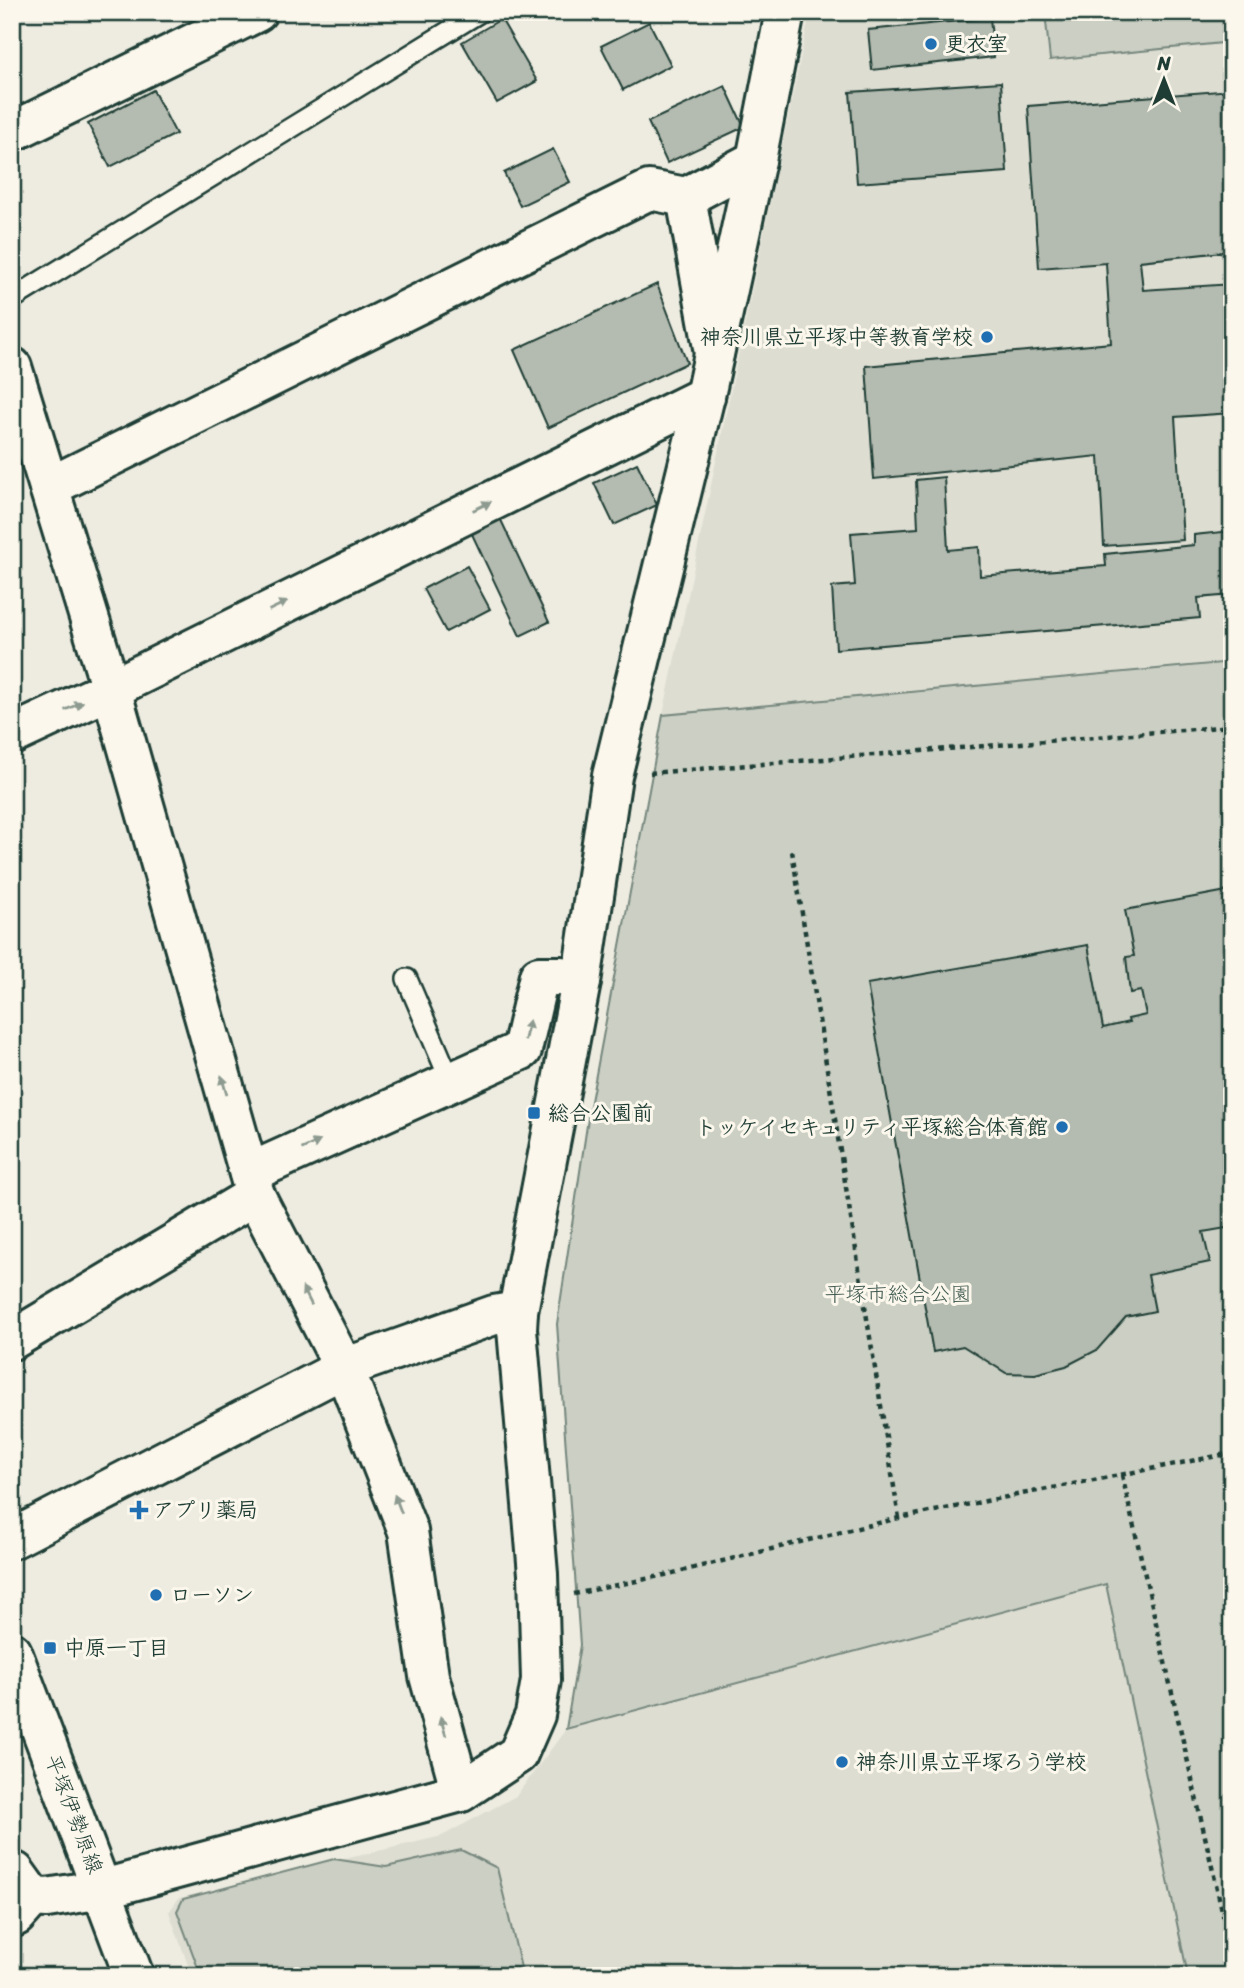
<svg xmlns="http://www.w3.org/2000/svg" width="1244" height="1988" font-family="Sriracha,'Klee One',sans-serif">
	<rect width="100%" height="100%" fill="#eeece1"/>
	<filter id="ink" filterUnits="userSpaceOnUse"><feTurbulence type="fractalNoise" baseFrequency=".0143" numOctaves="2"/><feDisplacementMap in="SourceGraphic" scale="14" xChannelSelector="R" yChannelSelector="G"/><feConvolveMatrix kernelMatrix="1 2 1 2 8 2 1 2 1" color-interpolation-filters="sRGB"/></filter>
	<g filter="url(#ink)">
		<!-- built -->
		<g fill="#ddddd2">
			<path d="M 810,12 L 1232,12 L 1232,662 L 663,715 Z"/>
			<path d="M 1106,1584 L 1188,1976 L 192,1976 L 169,1912 L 179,1898 L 442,1836 L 516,1796 L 566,1729 Z"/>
		</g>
		<!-- green -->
		<g fill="#cbcfc4" stroke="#75867c" stroke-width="2">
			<path d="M 1045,12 L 1232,12 L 1232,42 L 1050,60 Z"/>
			<path d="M 1232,662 L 1232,1976 L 1188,1976 L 1106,1584 L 566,1729 L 580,1645 L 557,1324 L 589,1112 L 663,715 Z"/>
			<path d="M 461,1850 L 497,1868 L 523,1976 L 201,1976 L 177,1911 L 183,1899 L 334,1859 L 386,1867 Z"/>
		</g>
		<!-- building -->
		<g fill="#b4bbb0" stroke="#1f3d34" stroke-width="2">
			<path d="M 990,18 L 994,57 L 872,70 L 868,30 Z"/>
			<path d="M 501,19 L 537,81 L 497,103 L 462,42 Z"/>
			<path d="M 649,22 L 671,65 L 623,90 L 601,46 Z"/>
			<path d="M 1001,82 L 1007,172 L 857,183 L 850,92 Z"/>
			<path d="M 725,86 L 744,127 L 667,163 L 648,122 Z"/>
			<path d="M 153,90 L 176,134 L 110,167 L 88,124 Z"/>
			<path d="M 1232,90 L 1232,251 L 1140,261 L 1143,290 L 1232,284 L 1232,413 L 1175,417 L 1183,540 L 1104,546 L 1099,456 L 874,479 L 866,366 L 1111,343 L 1106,263 L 1039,268 L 1028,106 Z"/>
			<path d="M 553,149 L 570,182 L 520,206 L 504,173 Z"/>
			<path d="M 657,284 L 687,363 L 548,428 L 514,350 Z"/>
			<path d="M 637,463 L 657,505 L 614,525 L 594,483 Z"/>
			<path d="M 944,477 L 948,550 L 979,547 L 980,576 L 1106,566 L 1105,554 L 1194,545 L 1194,535 L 1232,531 L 1232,595 L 1198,598 L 1200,618 L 836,649 L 832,587 L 855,585 L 851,533 L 918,528 L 916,480 Z"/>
			<path d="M 500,518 L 549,622 L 520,636 L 471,532 Z"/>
			<path d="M 467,566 L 490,609 L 446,632 L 423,589 Z"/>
			<path d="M 1232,890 L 1232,1227 L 1203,1232 L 1210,1262 L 1148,1275 L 1155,1311 L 1126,1317 L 1097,1350 L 1066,1366 L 1035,1374 L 1006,1373 L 963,1346 L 933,1352 L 867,984 L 1088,945 L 1103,1028 L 1129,1022 L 1128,1019 L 1146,1015 L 1141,991 L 1130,993 L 1126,957 L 1134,956 L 1125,910 Z"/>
		</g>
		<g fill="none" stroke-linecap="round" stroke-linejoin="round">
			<!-- service casing -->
			<g stroke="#1f3d34" stroke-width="24">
				<g id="service">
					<path d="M 12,299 L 480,12"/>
					<path d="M 407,979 L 451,1082"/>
				</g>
			</g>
			<!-- minor casing -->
			<g stroke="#1f3d34" stroke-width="44">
				<g id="minor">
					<path d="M 12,132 L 257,12"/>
					<path d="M 686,197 L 714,353"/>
					<path d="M 12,367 L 111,689 L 255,1195 L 344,1368 L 408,1531 L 429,1676 L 461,1792"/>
					<path d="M 49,487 L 649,190 L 686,197 L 756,160"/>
					<path d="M 12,735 L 111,689 L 705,396"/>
					<path d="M 249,1173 L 522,1050 L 539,976 L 561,976 L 581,982"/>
					<path d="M 12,1539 L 344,1368 L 494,1315 L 518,1311"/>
					<path d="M 12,1918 L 16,1916 L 33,1897 L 15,1872"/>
				</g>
			</g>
			<!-- tertiary casing -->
			<g stroke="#1f3d34" stroke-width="44">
				<g id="tertiary">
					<path d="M 12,1340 L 255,1195"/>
					<path d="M 12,1887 L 33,1897 L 47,1898 L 103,1889 L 461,1792 L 518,1754 L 535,1715 L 541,1680 L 538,1574 L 517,1329 L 518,1311 L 581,982 L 612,776 L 705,396 L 756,160 L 785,12"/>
				</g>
			</g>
			<!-- primary casing -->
			<g stroke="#1f3d34" stroke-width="44">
				<path id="primary" d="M 12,1652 L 134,1976"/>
			</g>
			<!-- path -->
			<g stroke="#1f3d34" stroke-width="4.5" stroke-dasharray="5 5" stroke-linecap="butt">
				<path d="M 650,773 L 1232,726"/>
				<path d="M 792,851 L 899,1518"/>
				<path d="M 1122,1475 L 1232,1954"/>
				<path d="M 574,1594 L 665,1575 L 899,1518 L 1232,1453"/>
			</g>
			<!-- service -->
			<use href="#service" stroke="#fbf7ec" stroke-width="19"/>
			<!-- minor -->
			<use href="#minor" stroke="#fbf7ec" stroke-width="38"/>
			<!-- tertiary -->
			<use href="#tertiary" stroke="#fbf7ec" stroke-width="38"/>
			<!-- primary -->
			<use href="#primary" stroke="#fbf7ec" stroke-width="38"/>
		</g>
		<!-- one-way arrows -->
		<defs><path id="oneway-solid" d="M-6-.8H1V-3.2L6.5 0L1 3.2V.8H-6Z" transform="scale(1.75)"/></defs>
		<g fill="#8d9a90">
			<use href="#oneway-solid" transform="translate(482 506) rotate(-26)"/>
			<use href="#oneway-solid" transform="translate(278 606) rotate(-26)"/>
			<use href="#oneway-solid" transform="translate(74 706) rotate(-25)"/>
			<use href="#oneway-solid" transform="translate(527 1030) rotate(-77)"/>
			<use href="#oneway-solid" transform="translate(224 1085) rotate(-106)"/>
			<use href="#oneway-solid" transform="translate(311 1145) rotate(-24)"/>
			<use href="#oneway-solid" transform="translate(307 1296) rotate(-117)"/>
			<use href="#oneway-solid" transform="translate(398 1504) rotate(-111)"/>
			<use href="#oneway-solid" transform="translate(443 1726) rotate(-106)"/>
		</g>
	</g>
	<!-- markers -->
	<g fill="#1f6fb2" stroke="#fbf7ec" stroke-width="2.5">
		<circle cx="931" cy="44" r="7"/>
		<circle cx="987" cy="337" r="7"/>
		<rect x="527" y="1106" width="14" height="14" rx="3.5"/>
		<circle cx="1062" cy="1127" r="7"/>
		<path d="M135.5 1499.5h7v7h7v7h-7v7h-7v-7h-7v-7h7z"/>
		<circle cx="156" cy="1595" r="7"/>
		<rect x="43" y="1641" width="14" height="14" rx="3.5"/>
		<circle cx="842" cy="1762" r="7"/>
	</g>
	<g text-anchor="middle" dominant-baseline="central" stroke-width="6" stroke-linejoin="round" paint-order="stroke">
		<!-- poi labels -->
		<g font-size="21" font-weight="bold" fill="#1f3d34" stroke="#fbf7ec" text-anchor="start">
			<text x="945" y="44">更衣室</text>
			<text x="973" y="337" text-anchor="end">神奈川県立平塚中等教育学校</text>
			<text x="548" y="1113">総合公園前</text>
			<text x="1048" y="1127" text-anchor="end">トッケイセキュリティ平塚総合体育館</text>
			<text x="153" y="1510">アプリ薬局</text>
			<text x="170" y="1595">ローソン</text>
			<text x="64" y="1648">中原一丁目</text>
			<text x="856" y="1762">神奈川県立平塚ろう学校</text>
		</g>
		<!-- park labels -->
		<g font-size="21" fill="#415a51" stroke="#fbf7ec">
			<text x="898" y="1294">平塚市総合公園</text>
		</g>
		<!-- street labels -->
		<g font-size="21" fill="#1f3d34" stroke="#fbf7ec">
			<text transform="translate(74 1814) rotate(69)">平塚伊勢原線</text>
		</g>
	</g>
	<!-- margin -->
	<rect width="1244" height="1988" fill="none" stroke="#fbf7ec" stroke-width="42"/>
	<rect x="21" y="21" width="1202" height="1946" fill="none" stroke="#1f3d34" stroke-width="2.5" filter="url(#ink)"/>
	<!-- north arrow -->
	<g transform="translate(1164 80)" stroke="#fbf7ec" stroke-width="5" paint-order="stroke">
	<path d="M0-5L12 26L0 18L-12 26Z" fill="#1f3d34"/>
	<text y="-10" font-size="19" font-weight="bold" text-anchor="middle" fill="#1f3d34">N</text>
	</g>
</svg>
